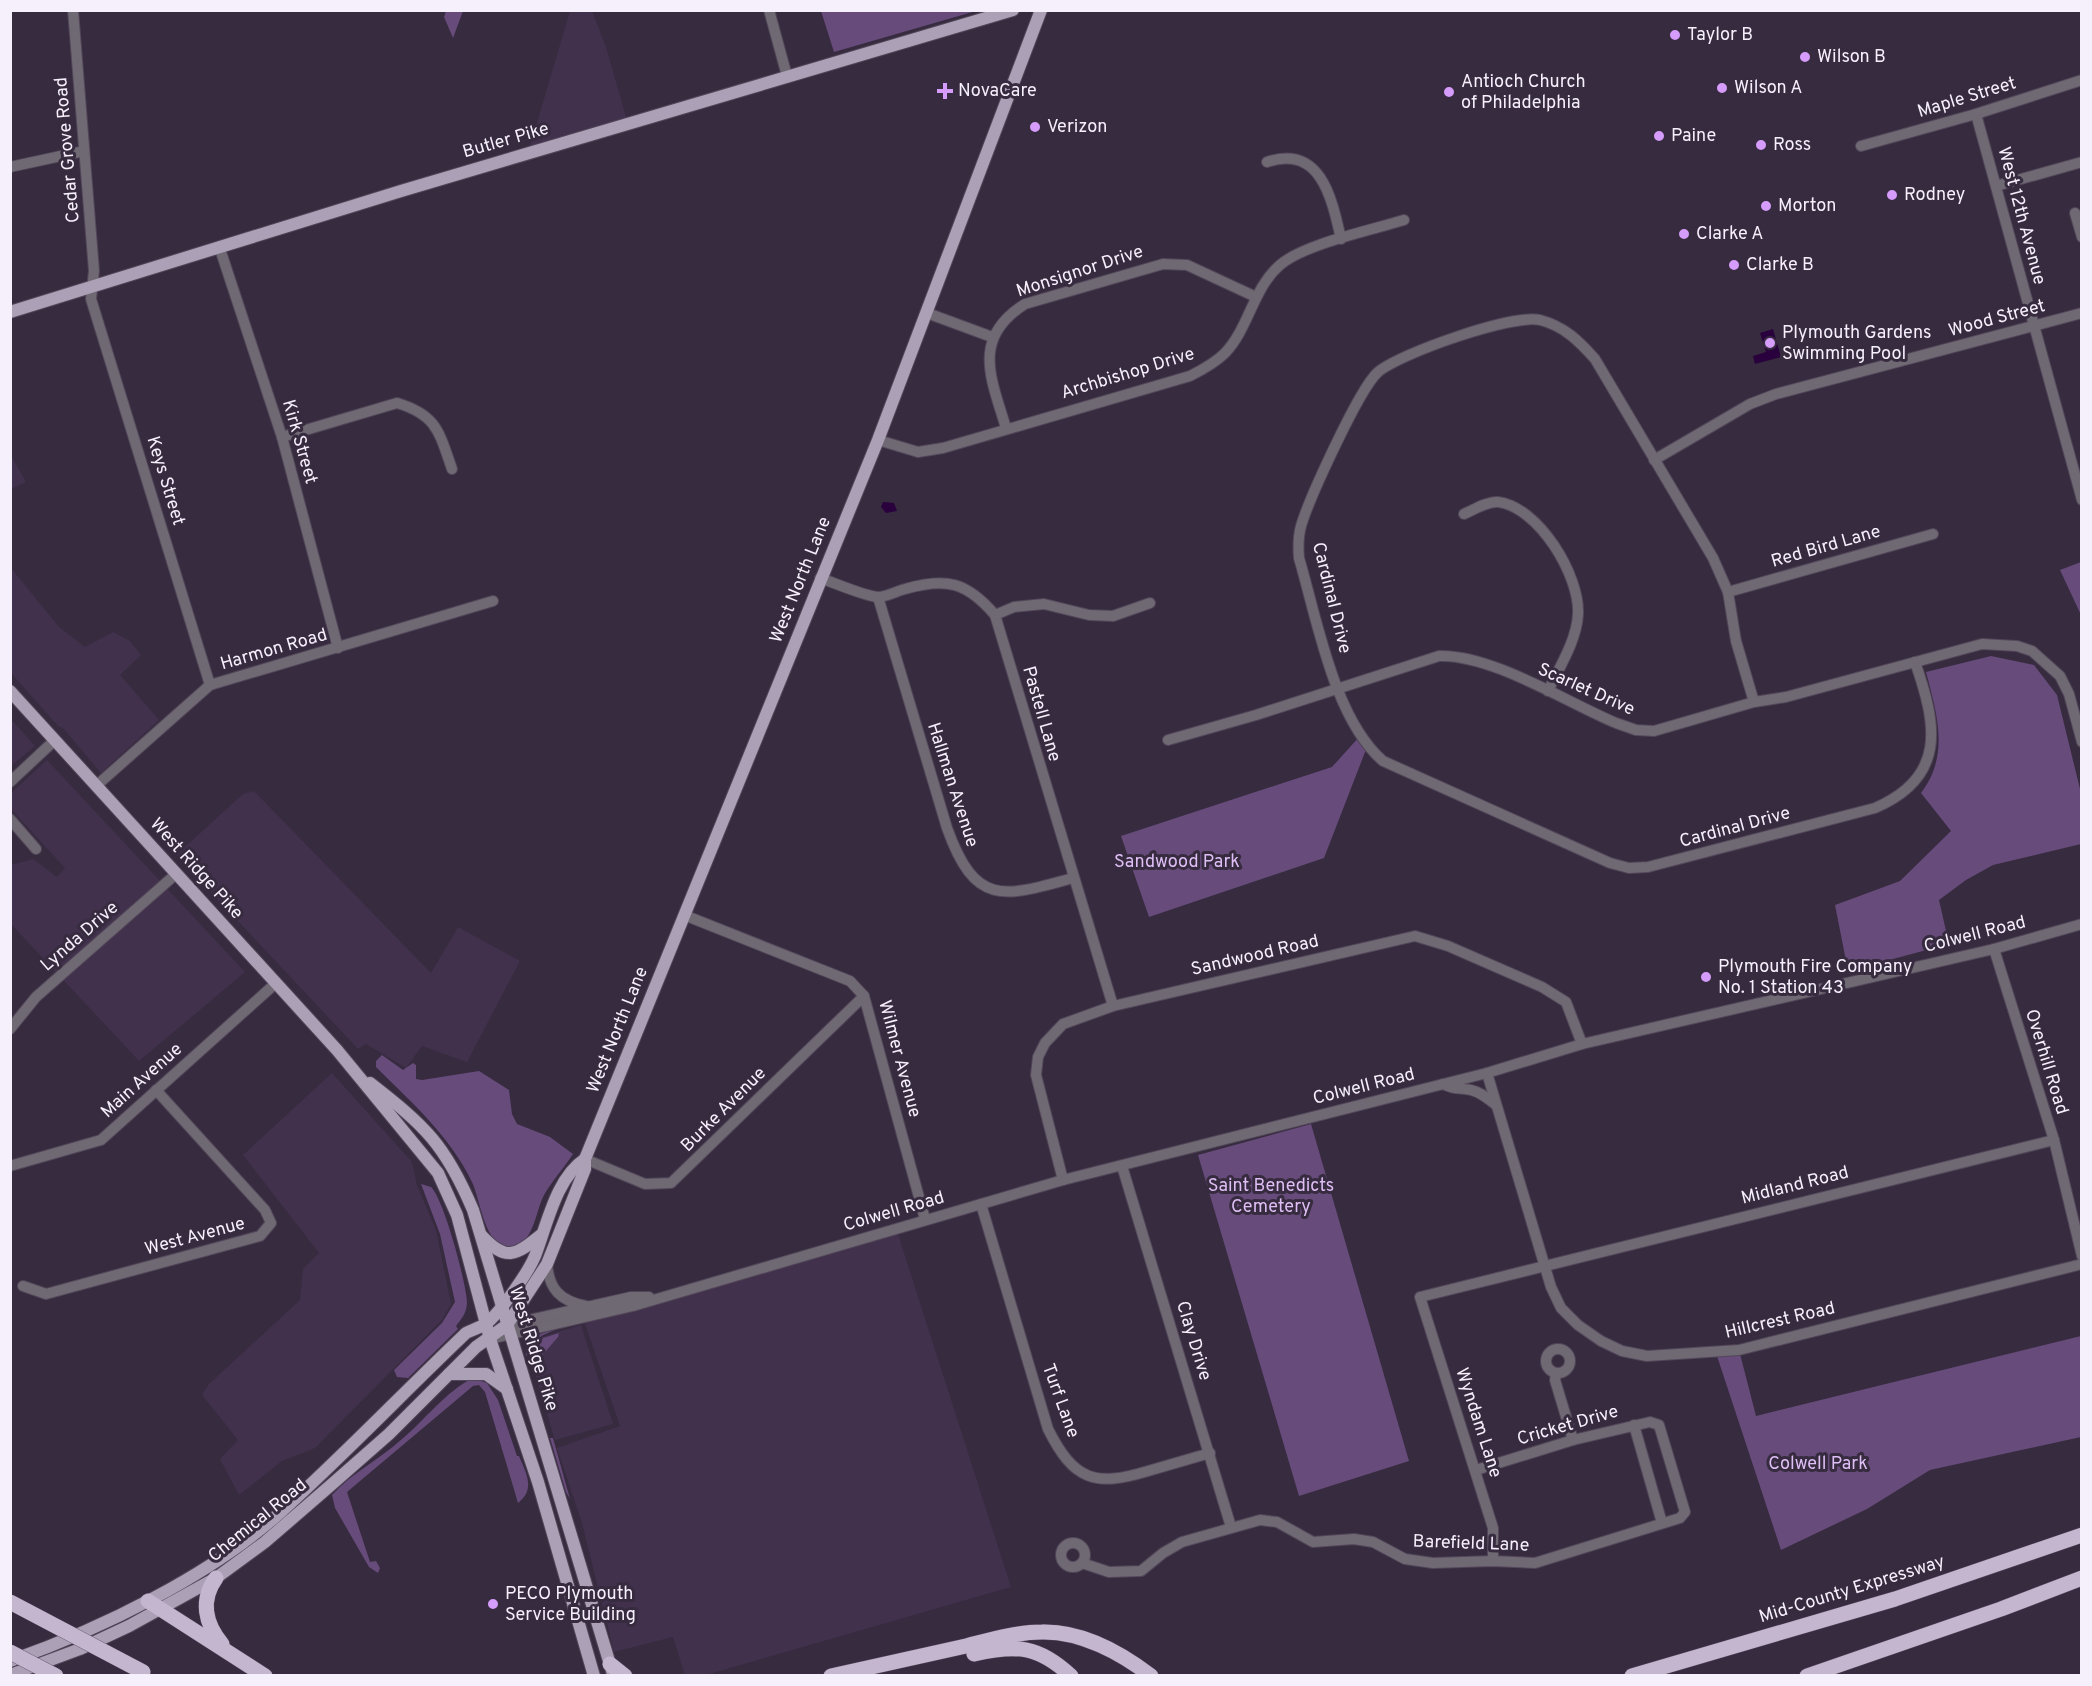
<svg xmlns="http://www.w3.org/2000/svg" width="2092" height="1686" font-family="Overpass,sans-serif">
	<rect width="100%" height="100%" fill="#372b3f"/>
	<!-- built -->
	<g fill="#41314c">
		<path d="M 570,11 L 592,11 L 606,47 L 628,124 L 528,153 Z"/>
		<path d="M 10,454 L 26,482 L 11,489 L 10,489 Z"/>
		<path d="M 11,568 L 59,627 L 85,647 L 113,632 L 130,641 L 141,655 L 120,675 L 159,720 L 101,773 L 63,728 L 59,727 L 11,673 Z"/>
		<path d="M 10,718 L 35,746 L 11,766 L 10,766 Z"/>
		<path d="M 47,760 L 245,972 L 139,1061 L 11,924 L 11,865 L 33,859 L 57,877 L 65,868 L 11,809 L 11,793 Z"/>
		<path d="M 254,791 L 431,973 L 458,927 L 520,961 L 467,1062 L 422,1046 L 406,1068 L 366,1044 L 358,1049 L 176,855 L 243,794 Z"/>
		<path d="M 332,1073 L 412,1162 L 417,1185 L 436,1230 L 451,1304 L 442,1320 L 315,1448 L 282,1461 L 239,1495 L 220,1459 L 238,1440 L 202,1395 L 209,1384 L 300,1300 L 303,1269 L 319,1253 L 243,1155 Z"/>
		<path d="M 896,1228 L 1011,1587 L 706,1675 L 685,1675 L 673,1637 L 614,1652 L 582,1523 L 557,1448 L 620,1426 L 583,1318 Z"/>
		<path d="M 581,1325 L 613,1424 L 555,1440 L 531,1361 L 542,1337 Z"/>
	</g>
	<!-- green -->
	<g fill="#674b7b">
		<path d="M 446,11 L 463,11 L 453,38 L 444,17 Z"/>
		<path d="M 821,11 L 821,10 L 976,11 L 834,52 Z"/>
		<path d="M 2081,562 L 2082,562 L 2081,615 L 2060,570 Z"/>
		<path d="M 1991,656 L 2034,665 L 2057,695 L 2081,793 L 2081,844 L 1993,865 L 1966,880 L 1939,900 L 1949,944 L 1848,971 L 1835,905 L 1900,881 L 1951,831 L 1921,793 C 1950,755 1937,714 1926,672 Z"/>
		<path d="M 1360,736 L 1367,747 L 1324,858 L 1149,917 L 1121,836 L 1332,767 Z"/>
		<path d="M 382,1055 L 403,1070 L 413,1063 L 416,1065 L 416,1079 L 422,1080 L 479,1071 L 509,1090 L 512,1114 L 517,1124 L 550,1137 L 573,1154 C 564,1168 552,1181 544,1195 C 536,1210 534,1240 516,1246 C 486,1257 481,1201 472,1182 C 450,1136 412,1103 376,1067 L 376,1061 Z"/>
		<path d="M 1311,1124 L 1409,1461 L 1299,1496 L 1198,1155 Z"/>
		<path d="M 421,1184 L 431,1187 C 444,1199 467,1286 467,1303 C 466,1315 461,1319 456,1326 L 458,1329 L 408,1378 L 397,1377 L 394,1370 L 442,1323 L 455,1302 L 440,1234 Z"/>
		<path d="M 559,1328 L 541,1336 L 531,1357 L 526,1355 C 529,1336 541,1333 559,1328 Z"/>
		<path d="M 559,1333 L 558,1337 L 534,1365 L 533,1360 L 543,1338 Z"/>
		<path d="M 2081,1336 L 2081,1437 L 1930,1470 L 1867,1509 L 1781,1550 L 1716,1353 L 1739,1350 L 1756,1416 Z"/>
		<path d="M 473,1378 L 487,1383 L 498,1400 L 517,1456 L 519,1456 C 526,1473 536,1489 518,1503 L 485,1392 L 479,1385 L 473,1386 L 347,1492 L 370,1562 L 376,1561 L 380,1568 L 378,1573 L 369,1567 L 335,1508 L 332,1495 C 353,1472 380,1459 402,1439 C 426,1419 445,1392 473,1378 Z"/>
		<path d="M 550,1438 L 553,1438 L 570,1499 L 566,1492 Z"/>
	</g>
	<!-- water -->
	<g fill="#29013d">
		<path d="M 1773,329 L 1781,357 L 1755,364 L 1753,356 L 1766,352 L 1760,333 Z"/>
		<path d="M 883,502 L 894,503 L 897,511 L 886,513 L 881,507 Z"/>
	</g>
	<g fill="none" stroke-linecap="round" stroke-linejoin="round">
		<!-- minor casing -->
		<g stroke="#524659" stroke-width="12">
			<g id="minor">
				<path d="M 73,10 L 94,271 L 91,299 L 210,685"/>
				<path d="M 769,10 L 787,76"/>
				<path d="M 1976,114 L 2082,500"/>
				<path d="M 1861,146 L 1976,114 L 2082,80"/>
				<path d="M 1267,162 C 1321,144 1332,199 1341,239"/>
				<path d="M 10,167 L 84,151"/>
				<path d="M 1996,186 L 2082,162"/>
				<path d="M 2075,213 L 2082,237"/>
				<path d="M 220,249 L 282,437 L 338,648"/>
				<path d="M 927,313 L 992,337"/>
				<path d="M 1006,428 C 991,378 971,338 1025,304 L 1163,264 L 1187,265 L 1256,297"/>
				<path d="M 282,437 L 397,403 C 437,415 439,432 452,469"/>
				<path d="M 878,440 L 918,452 L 943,448 L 1190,376 C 1202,370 1215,363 1225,353 C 1249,328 1253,288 1280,265 C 1304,244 1372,230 1404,220"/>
				<path d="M 1654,460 L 1750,404 L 1776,394 L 2082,313"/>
				<path d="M 1464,514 C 1473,510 1488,501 1498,502 C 1539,507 1580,576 1578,614 C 1577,640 1559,668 1548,691"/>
				<path d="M 820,578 C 835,583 864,596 878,597 C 886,597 897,591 905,589 C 946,577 967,582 995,615 L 1113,1006"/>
				<path d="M 1728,592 L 1933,534"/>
				<path d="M 878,597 L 947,828 C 975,906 1002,898 1073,878"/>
				<path d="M 995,615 L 1014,607 L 1044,604 L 1089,615 L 1113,616 L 1150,603"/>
				<path d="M 1754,702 L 1736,641 L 1728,592 L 1713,558 L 1595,359 C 1579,341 1564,326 1540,320 C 1512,314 1401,353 1378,372 C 1359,389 1309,499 1301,526 C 1298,537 1298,546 1299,558 C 1317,619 1334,719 1383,761 L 1610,863 L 1629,868 L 1648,867 L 1875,808 C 1947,777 1937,725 1915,662"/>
				<path d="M 1168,740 L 1256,715 L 1439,656 C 1491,654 1566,702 1616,723 L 1636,730 L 1654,731 L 1754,702 L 1786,697 L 1982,644 L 2017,646 L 2032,651 L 2060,676 L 2069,694 L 2082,742"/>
				<path d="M 10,782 L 55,740"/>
				<path d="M 96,786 L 210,685 L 493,601"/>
				<path d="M 10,819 L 36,849"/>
				<path d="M 684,915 L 850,981 L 864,996 L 925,1219"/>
				<path d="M 1994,949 L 2054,1140 L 2082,1256"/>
				<path d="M 10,1029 L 36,997 L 176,874"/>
				<path d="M 1487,1073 L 1551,1287 L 1561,1308 L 1578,1325 L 1601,1341 L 1622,1351 L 1647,1356 L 1739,1350 L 2082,1264"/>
				<path d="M 1443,1084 C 1457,1091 1457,1087 1471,1090 C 1481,1092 1488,1099 1496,1105"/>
				<path d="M 585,1159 L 645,1184 L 671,1183 L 864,996"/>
				<path d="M 10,1166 L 101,1140 L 276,983"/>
				<path d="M 1122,1166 L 1231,1527"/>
				<path d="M 1063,1180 L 1036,1075 L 1038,1057 L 1045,1043 L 1063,1024 L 1113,1006 L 1415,936 L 1448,946 L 1542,987 L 1566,1002 L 1582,1044"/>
				<path d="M 981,1204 L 1048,1429 C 1074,1481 1095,1487 1148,1471 C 1169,1465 1190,1459 1210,1453"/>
				<path d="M 547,1264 C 549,1289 560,1301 586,1306"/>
				<path d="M 23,1286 L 46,1294 L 260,1236 L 271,1223 L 265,1210 L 156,1090"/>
				<path d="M 507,1325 L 631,1297 L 649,1297"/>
				<path d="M 490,1339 L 633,1306 L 1063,1180 L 1487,1073 L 1582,1044 L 1994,949 L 2082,924"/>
				<circle cx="1558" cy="1361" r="12"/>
				<path d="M 1556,1373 L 1555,1380 L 1573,1440"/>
				<path d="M 1634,1425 L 1662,1523"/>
				<circle cx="1073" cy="1555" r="12"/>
				<path d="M 1493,1561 L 1493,1528 L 1420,1297 L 2054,1140"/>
				<path d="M 1082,1563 L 1109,1572 L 1141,1571 L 1163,1553 L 1182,1542 L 1260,1520 L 1277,1522 L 1313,1542 L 1354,1539 L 1373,1542 L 1405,1559 L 1433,1563 L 1493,1561 L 1535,1563 L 1680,1518 L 1685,1512 L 1659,1425 L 1650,1422 L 1573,1440 L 1476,1470"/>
			</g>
		</g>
		<!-- major casing -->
		<g stroke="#524659" stroke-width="14">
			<g id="major">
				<path d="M 10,312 L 401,191 L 1013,10"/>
				<path d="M 10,691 L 337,1050 L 438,1173 L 457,1215 L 490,1339 L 538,1482 L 594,1676"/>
				<path d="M 370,1083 C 425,1126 445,1144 473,1210 L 612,1671"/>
				<path d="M 481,1235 C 506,1262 515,1256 541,1235"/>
				<path d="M 449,1374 L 486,1374 L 507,1389"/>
				<path d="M 10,1661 C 101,1629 212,1575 283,1510 C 346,1453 405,1391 466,1333 C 472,1330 481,1327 487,1323 C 501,1311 528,1273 535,1256 C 547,1225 556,1178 585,1159"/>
				<path d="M 10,1675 L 80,1649 L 129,1626 L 216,1578 L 265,1542 L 331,1485 L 389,1434 L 476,1347 L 507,1325 L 547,1264 L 585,1169 L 585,1159 L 878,440 L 1041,10"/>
			</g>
		</g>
		<!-- highway casing -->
		<g stroke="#524659" stroke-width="16">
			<g id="highway">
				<path d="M 216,1578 C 200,1600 205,1624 222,1644"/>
				<path d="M 148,1601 L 265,1676"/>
				<path d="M 974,1654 C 1017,1644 1039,1646 1071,1676"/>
				<path d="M 610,1664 L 625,1676"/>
				<path d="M 831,1676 C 876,1666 921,1656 966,1646 C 990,1640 1017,1632 1042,1632 C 1081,1631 1121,1653 1151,1676"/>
				<path d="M 1632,1676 L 1895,1599 L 2082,1535"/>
				<path d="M 1807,1676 L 2001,1609 L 2082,1578"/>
			</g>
		</g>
		<!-- minor -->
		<use href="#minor" stroke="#6f6973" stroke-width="10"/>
		<!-- major -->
		<use href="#major" stroke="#aca0b6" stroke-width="12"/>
		<!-- highway -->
		<use href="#highway" stroke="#c5b6d0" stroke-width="15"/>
		<!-- highway-bridge casing -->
		<g stroke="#524659" stroke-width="16" stroke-linecap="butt">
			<g id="highway-bridge">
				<path d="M 10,1602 L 143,1672"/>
				<path d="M 10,1652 L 56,1676"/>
			</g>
		</g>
		<!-- highway-bridge -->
		<use href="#highway-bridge" stroke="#c5b6d0" stroke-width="15"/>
	</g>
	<!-- markers -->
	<g fill="#d59cfb" stroke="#372b3f" stroke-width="2">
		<circle cx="1675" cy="35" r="6"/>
		<circle cx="1805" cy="57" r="6"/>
		<circle cx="1722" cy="88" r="6"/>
		<path d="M942 82h6v6h6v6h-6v6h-6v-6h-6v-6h6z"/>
		<circle cx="1449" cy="92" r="6"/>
		<circle cx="1035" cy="127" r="6"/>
		<circle cx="1659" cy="136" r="6"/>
		<circle cx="1761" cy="145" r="6"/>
		<circle cx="1892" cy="195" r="6"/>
		<circle cx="1766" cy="206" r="6"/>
		<circle cx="1684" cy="234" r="6"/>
		<circle cx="1734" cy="265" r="6"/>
		<circle cx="1770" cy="343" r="6"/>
		<circle cx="1706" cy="977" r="6"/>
		<circle cx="493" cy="1604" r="6"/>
	</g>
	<g text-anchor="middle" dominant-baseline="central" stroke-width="6" stroke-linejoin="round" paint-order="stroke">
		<!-- poi labels -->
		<g font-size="18" fill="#f6effc" stroke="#372b3f" text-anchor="start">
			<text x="1687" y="35">Taylor B</text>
			<text x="1817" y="57">Wilson B</text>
			<text x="1461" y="82">Antioch Church<tspan x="1461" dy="21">of Philadelphia</tspan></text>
			<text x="1734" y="88">Wilson A</text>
			<text x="958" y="91">NovaCare</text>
			<text x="1047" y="127">Verizon</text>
			<text x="1671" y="136">Paine</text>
			<text x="1773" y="145">Ross</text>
			<text x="1904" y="195">Rodney</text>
			<text x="1778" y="206">Morton</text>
			<text x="1696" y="234">Clarke A</text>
			<text x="1746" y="265">Clarke B</text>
			<text x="1782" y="333">Plymouth Gardens<tspan x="1782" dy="21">Swimming Pool</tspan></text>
			<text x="1718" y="967">Plymouth Fire Company<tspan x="1718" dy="21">No. 1 Station 43</tspan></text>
			<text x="505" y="1594">PECO Plymouth<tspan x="505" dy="21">Service Building</tspan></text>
		</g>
		<!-- street labels -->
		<g font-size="18" fill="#f6effc" stroke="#372b3f">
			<text transform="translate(1967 98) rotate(-17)">Maple Street</text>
			<text transform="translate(506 141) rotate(-16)">Butler Pike</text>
			<text transform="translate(68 150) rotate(-95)">Cedar Grove Road</text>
			<text transform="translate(2021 216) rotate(75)">West 12th Avenue</text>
			<text transform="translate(1080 272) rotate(-18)">Monsignor Drive</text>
			<text transform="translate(1997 319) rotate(-15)">Wood Street</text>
			<text transform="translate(1128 374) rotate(-17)">Archbishop Drive</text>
			<text transform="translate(299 442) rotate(74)">Kirk Street</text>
			<text transform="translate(165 481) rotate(73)">Keys Street</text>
			<text transform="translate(1826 547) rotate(-16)">Red Bird Lane</text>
			<text transform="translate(801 580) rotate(-68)">West North Lane</text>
			<text transform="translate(1331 598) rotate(76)">Cardinal Drive</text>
			<text transform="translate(274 650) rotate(-16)">Harmon Road</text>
			<text transform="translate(1586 690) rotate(24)">Scarlet Drive</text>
			<text transform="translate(1041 714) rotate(74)">Pastell Lane</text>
			<text transform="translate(952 785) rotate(72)">Hallman Avenue</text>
			<text transform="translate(1735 828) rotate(-15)">Cardinal Drive</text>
			<text transform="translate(196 869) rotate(48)">West Ridge Pike</text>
			<text transform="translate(1975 935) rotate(-14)">Colwell Road</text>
			<text transform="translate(80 937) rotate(-41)">Lynda Drive</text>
			<text transform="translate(1255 956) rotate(-13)">Sandwood Road</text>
			<text transform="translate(618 1030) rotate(-68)">West North Lane</text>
			<text transform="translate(899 1059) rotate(75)">Wilmer Avenue</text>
			<text transform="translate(2046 1062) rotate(73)">Overhill Road</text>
			<text transform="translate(142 1081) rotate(-42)">Main Avenue</text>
			<text transform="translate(1364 1087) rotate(-14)">Colwell Road</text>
			<text transform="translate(724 1110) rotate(-45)">Burke Avenue</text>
			<text transform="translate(1795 1186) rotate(-14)">Midland Road</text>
			<text transform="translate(894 1212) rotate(-16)">Colwell Road</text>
			<text transform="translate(195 1237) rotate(-15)">West Avenue</text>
			<text transform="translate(1780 1321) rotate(-13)">Hillcrest Road</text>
			<text transform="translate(1193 1341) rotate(73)">Clay Drive</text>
			<text transform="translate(533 1349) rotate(73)">West Ridge Pike</text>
			<text transform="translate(1060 1401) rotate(70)">Turf Lane</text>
			<text transform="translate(1478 1423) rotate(72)">Wyndam Lane</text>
			<text transform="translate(1568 1426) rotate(-16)">Cricket Drive</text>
			<text transform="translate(258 1521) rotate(-39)">Chemical Road</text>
			<text transform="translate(1471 1544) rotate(2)">Barefield Lane</text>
			<text transform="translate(1852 1590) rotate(-17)">Mid-County Expressway</text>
		</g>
		<!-- park labels -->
		<g font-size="18" fill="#debef5" stroke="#372b3f">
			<text x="1177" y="862">Sandwood Park</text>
			<text x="1271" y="1186">Saint Benedicts<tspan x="1271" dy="21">Cemetery</tspan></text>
			<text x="1818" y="1464">Colwell Park</text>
		</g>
	</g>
	<!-- border -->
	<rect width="2092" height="1686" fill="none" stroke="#f6effc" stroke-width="24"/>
</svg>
